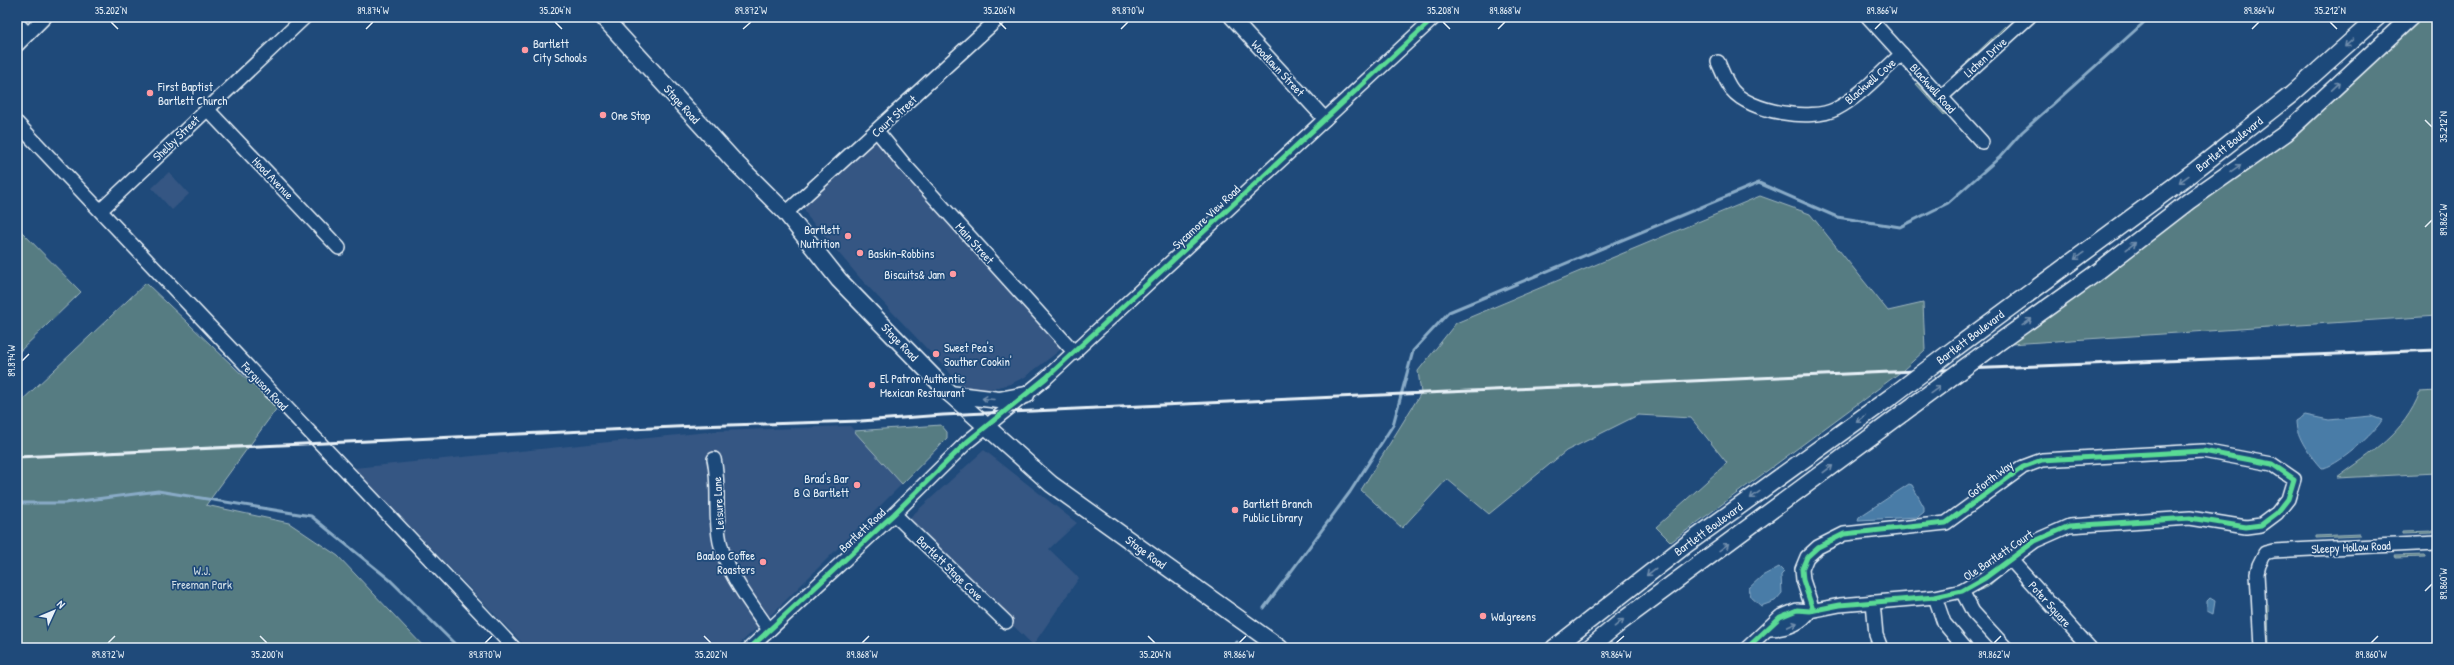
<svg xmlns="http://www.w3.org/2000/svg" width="2454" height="665" font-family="'Patrick Hand',sans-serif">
	<rect width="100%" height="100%" fill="#1f4a7a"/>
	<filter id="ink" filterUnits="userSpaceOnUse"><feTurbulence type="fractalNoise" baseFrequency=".025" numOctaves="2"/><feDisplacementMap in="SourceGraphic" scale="8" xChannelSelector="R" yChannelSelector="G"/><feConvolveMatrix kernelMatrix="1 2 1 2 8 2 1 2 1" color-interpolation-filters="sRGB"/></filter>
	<g filter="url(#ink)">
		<!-- built -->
		<g fill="#355683">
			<path d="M 874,137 L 1064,347 L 1025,377 L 1010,384 L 990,389 L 975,391 L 964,388 L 860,278 L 808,217 L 804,208 L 807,199 Z"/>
			<path d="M 169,172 L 189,194 L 172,210 L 152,188 Z"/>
			<path d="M 850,426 L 902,484 L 769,617 L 735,648 L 527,648 L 354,468 L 718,431 Z"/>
			<path d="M 984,450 L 1077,523 L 1049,549 L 1079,578 L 1033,645 L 906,521 Z"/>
		</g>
		<!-- green -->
		<g fill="#567c82" stroke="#9fb6bd">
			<path d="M 2411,17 L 2437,17 L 2437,316 L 1995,345 L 2286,133 Z"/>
			<path d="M 2005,26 L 2006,28 L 1967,64 L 1966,63 Z"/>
			<path d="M 1917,83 L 1946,115 L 1945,116 L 1916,84 Z"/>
			<path d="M 1760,196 L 1810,214 L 1888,311 L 1923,303 L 1925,350 L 1902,371 L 1671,542 L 1656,527 L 1727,463 L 1691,418 L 1638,415 L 1566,451 L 1489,514 L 1447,479 L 1402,528 L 1361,490 L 1421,393 L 1418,371 L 1456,323 Z"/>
			<path d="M 17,227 L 81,292 L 17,354 Z"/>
			<path d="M 146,283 L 277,408 L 206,505 L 289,523 L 338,556 L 425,648 L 17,648 L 17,405 Z"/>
			<path d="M 2437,391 L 2437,473 L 2337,478 C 2372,452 2404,434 2420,392 Z"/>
			<path d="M 941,425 L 947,432 L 947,438 L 902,484 L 854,431 Z"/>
			<path d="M 2433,531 L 2433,533 L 2402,534 L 2402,532 Z"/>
			<path d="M 2360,534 L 2360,536 L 2316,538 L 2316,536 Z"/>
			<path d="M 2425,555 L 2425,557 L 2395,558 L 2394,556 Z"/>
			<path d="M 2008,568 L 1988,587 L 1972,593 Z"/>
			<path d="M 2266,604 L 2268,604 L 2269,648 L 2267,648 Z"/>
		</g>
		<!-- water -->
		<g fill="#4a7ca7" stroke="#89abc7">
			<path d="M 2305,415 L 2329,420 L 2371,416 L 2382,420 C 2376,432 2335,469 2321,468 C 2311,457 2296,437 2296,421 Z"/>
			<path d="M 1909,484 L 1912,485 L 1924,507 L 1924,512 L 1918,517 L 1858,520 L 1859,517 Z"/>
			<path d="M 1779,567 L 1784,572 L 1781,575 L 1782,593 L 1775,601 L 1761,606 L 1751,597 L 1749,588 L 1762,576 Z"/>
			<path d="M 2210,598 L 2215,601 L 2213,614 L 2207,611 L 2207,601 Z"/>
		</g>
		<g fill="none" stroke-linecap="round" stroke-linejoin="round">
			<!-- stream -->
			<g stroke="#89abc7" stroke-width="3">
				<path d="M 17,503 L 65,503 L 158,491 L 311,516 L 390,580 L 459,648"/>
				<path d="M 1264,608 L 1350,492 L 1393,425 L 1413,351 L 1449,312 L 1759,183 L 1837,217 L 1900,227 L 1948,203 L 2000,157 L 2022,132 L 2150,17"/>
				<path d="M 1232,648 L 1237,642"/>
			</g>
			<!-- minor casing -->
			<g stroke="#e8f1f8" stroke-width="16">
				<g id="minor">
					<path d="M 1231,17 L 1325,119"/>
					<path d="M 1868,17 L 1982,142"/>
					<path d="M 17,23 L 27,33"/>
					<path d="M 17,45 L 45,17"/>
					<path d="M 1718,62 C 1722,71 1726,82 1732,90 C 1750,112 1811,122 1836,109 C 1861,96 1881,72 1902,54"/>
					<path d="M 1941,97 L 2029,17"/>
					<path d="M 207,109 L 339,248"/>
					<path d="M 17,123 L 514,648"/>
					<path d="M 877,131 L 904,164 L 1075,353"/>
					<path d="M 101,210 L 305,17"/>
					<path d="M 786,213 L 1000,17"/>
					<path d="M 714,459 C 720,486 714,515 720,542 C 727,574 751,603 769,630"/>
					<path d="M 894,514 L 1006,622"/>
					<path d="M 2010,559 L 2090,648"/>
					<path d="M 1962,591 L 1973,612 L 2006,648"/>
					<path d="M 1935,597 L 1944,623 L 1965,648"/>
					<path d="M 1873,602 L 1876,635 L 1881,648"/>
					<path d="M 1770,629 C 1786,629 1800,625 1810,611"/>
					<path d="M 750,648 L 894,514 L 967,442 L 1046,378 L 1435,17"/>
					<path d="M 1747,648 L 1780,617 L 1797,610 L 1810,611 L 1840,605 L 1935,597 L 1962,591 L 1985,578 L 2035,541 L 2069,526 L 2190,518 L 2246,527 L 2261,525 L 2277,513 L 2288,499 L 2294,479 L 2272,464 L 2203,451 L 2042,460 L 2023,467 L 1946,523 L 1844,534 L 1818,547 L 1807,557 L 1802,569 L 1803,580 L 1813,610"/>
					<path d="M 2261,648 L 2257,573 L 2259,565 L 2265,553 L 2273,551 L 2437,543"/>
				</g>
			</g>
			<!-- major casing -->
			<g stroke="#e8f1f8" stroke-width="19">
				<g id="major">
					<path d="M 603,17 L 733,160 L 786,213 L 839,280 L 950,394 L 1051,484 L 1280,648"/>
					<path d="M 1995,345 L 2092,276 L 2189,201 L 2286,133 L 2411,17"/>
					<path d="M 1958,346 L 2193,172 L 2292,94 L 2378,17"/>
					<path d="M 950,394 L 999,400 L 1026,395"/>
					<path d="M 1554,648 L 1687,544 L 1892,396"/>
					<path d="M 1589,648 L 1622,621 L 1903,413"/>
				</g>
			</g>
			<!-- minor -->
			<use href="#minor" stroke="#1f4a7a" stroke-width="13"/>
			<!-- major -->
			<use href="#major" stroke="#1f4a7a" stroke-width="16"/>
			<!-- rail -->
			<path stroke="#e8f1f8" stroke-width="3" d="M 17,457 L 697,426 L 861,421 L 943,415 L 1867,373 L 2437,350"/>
			<!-- major-bridge casing -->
			<g stroke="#e8f1f8" stroke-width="19" stroke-linecap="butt">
				<g id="major-bridge">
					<path d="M 1892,396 L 1958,346"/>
					<path d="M 1903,413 L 1995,345"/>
				</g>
			</g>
			<!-- major-bridge -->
			<use href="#major-bridge" stroke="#1f4a7a" stroke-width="16"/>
			<!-- cycleway casing -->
			<g stroke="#1f4a7a" stroke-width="8">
				<g id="cycleway">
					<path d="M 750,648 L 894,514 L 967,442 L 1046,378 L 1435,17"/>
					<path d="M 1747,648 L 1780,617 L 1797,610 L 1810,611 L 1840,605 L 1935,597 L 1962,591 L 1985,578 L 2035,541 L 2069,526 L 2190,518 L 2246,527 L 2261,525 L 2277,513 L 2288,499 L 2294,479 L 2272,464 L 2203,451 L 2042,460 L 2023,467 L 1946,523 L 1844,534 L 1818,547 L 1807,557 L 1802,569 L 1803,580 L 1813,610"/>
				</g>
			</g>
			<!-- cycleway -->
			<use href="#cycleway" stroke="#5adb95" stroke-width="5"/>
		</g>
		<!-- one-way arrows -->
		<defs><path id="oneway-shaft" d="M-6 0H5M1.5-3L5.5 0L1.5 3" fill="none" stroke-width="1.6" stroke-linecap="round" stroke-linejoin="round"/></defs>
		<g stroke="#6f8dac">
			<use href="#oneway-shaft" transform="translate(2349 43) rotate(138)"/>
			<use href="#oneway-shaft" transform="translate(2336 86) rotate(-43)"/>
			<use href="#oneway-shaft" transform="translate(2236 168) rotate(-35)"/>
			<use href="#oneway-shaft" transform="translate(2184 179) rotate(144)"/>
			<use href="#oneway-shaft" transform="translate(2131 246) rotate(-38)"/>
			<use href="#oneway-shaft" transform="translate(2079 256) rotate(144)"/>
			<use href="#oneway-shaft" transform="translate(2027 322) rotate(-36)"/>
			<use href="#oneway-shaft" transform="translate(1935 390) rotate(-36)"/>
			<use href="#oneway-shaft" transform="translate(988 399) rotate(-175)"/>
			<use href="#oneway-shaft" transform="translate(1861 419) rotate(144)"/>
			<use href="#oneway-shaft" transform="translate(1828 469) rotate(-37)"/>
			<use href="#oneway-shaft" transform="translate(1755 495) rotate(144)"/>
			<use href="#oneway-shaft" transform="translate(1724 547) rotate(-36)"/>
			<use href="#oneway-shaft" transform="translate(1651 572) rotate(142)"/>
			<use href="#oneway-shaft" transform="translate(1619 623) rotate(-39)"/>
			<use href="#oneway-shaft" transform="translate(1792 625) rotate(-24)"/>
		</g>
	</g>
	<!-- ticks -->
	<path fill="none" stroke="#e8f1f8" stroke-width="1.5" d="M 111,22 L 118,29M 555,22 L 562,29M 999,22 L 1006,29M 1443,22 L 1450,29M 2330,22 L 2337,29M 366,29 L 373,22M 743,29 L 751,22M 1121,29 L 1128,22M 1498,29 L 1505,22M 1875,29 L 1882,22M 2252,29 L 2259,22M 2425,120 L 2432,127M 2425,227 L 2432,220M 22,361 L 29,354M 2425,591 L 2432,584M 260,636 L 267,643M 704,636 L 711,643M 1148,636 L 1155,643M 108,643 L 115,636M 485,643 L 492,636M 862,643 L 869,636M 1239,643 L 1246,636M 1616,643 L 1624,636M 1994,643 L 2001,636M 2371,643 L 2378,636"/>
	<!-- markers -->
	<g fill="#ff9aa2" stroke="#1f4a7a" stroke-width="1.5">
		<circle cx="525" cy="50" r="4"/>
		<circle cx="150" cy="93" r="4"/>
		<circle cx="603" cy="115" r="4"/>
		<circle cx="848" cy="236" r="4"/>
		<circle cx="860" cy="253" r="4"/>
		<circle cx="953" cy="274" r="4"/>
		<circle cx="936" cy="354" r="4"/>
		<circle cx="872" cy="385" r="4"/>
		<circle cx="857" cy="485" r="4"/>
		<circle cx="1235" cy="510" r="4"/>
		<circle cx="763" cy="562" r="4"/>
		<circle cx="1483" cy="616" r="4"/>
	</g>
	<g text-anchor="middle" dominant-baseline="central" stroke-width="3.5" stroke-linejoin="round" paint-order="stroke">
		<!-- poi labels -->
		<g font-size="12" fill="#e8f1f8" stroke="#1f4a7a" text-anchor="start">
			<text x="533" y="43">Bartlett<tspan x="533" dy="14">City Schools</tspan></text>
			<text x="158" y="86">First Baptist<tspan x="158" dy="14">Bartlett Church</tspan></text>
			<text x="611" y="115">One Stop</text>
			<text x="840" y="229" text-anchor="end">Bartlett<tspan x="840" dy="14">Nutrition</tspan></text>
			<text x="868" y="253">Baskin-Robbins</text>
			<text x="945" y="274" text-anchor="end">Biscuits&amp; Jam</text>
			<text x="944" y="347">Sweet Pea's<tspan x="944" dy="14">Souther Cookin'</tspan></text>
			<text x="880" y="378">El Patron Authentic<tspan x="880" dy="14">Mexican Restaurant</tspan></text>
			<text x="849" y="478" text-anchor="end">Brad's Bar<tspan x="849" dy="14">B Q Bartlett</tspan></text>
			<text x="1243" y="503">Bartlett Branch<tspan x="1243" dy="14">Public Library</tspan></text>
			<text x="755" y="555" text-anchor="end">Baaloo Coffee<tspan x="755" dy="14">Roasters</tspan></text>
			<text x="1491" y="616">Walgreens</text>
		</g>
		<!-- street labels -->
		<g font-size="12" fill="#e8f1f8" stroke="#1f4a7a">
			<text transform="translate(1985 57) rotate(-42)">Lichen Drive</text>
			<text transform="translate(1278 68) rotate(47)">Woodlawn Street</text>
			<text transform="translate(1870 81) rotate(-41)">Blackwell Cove</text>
			<text transform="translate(1933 88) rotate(48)">Blackwell Road</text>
			<text transform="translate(682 104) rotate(48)">Stage Road</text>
			<text transform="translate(894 116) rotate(-42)">Court Street</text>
			<text transform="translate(176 138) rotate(-44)">Shelby Street</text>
			<text transform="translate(2229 144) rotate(-38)">Bartlett Boulevard</text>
			<text transform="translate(273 178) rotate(46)">Hood Avenue</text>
			<text transform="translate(1206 217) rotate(-43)">Sycamore View Road</text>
			<text transform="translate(975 243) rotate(48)">Main Street</text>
			<text transform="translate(1970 337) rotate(-37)">Bartlett Boulevard</text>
			<text transform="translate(900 342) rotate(46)">Stage Road</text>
			<text transform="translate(265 386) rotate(47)">Ferguson Road</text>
			<text transform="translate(1990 479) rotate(-37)">Goforth Way</text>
			<text transform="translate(718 503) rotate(-93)">Leisure Lane</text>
			<text transform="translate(1708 529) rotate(-36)">Bartlett Boulevard</text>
			<text transform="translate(862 530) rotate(-43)">Bartlett Road</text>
			<text transform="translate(2351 547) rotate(-3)">Sleepy Hollow Road</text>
			<text transform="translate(1146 552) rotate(36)">Stage Road</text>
			<text transform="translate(1998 555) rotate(-34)">Ole Bartlett Court</text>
			<text transform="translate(950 568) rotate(44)">Bartlett Stage Cove</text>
			<text transform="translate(2050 604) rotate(48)">Poter Square</text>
		</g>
		<!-- park labels -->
		<g font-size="12" fill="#d2dfe6" stroke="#1f4a7a">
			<text x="202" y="570">W.J.<tspan x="202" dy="14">Freeman Park</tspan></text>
		</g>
	</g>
	<!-- margin -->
	<rect width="2454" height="665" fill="none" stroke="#1f4a7a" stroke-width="44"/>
	<!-- north arrow -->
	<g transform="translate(54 611) rotate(46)" stroke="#1f4a7a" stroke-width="3" paint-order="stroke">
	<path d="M0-3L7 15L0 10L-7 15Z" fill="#e8f1f8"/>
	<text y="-6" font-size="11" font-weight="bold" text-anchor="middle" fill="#e8f1f8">N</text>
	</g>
	<rect x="22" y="22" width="2410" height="621" fill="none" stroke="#e8f1f8" stroke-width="1.5"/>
	<g font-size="10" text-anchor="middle" fill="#e8f1f8">
		<text x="111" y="14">35.202°N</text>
		<text x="373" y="14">89.874°W</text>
		<text x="555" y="14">35.204°N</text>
		<text x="751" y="14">89.872°W</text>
		<text x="999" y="14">35.206°N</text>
		<text x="1128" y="14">89.870°W</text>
		<text x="1443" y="14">35.208°N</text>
		<text x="1505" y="14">89.868°W</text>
		<text x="1882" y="14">89.866°W</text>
		<text x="2259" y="14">89.864°W</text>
		<text x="2330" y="14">35.212°N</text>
		<text transform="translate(2443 127) rotate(-90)" y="4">35.212°N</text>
		<text transform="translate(2443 220) rotate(-90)" y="4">89.862°W</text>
		<text transform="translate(11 361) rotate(-90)" y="4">89.874°W</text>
		<text transform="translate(2443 584) rotate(-90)" y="4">89.860°W</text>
		<text x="108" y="658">89.872°W</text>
		<text x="267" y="658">35.200°N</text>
		<text x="485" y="658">89.870°W</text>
		<text x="711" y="658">35.202°N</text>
		<text x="862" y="658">89.868°W</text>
		<text x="1155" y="658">35.204°N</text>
		<text x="1239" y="658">89.866°W</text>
		<text x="1616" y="658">89.864°W</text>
		<text x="1994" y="658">89.862°W</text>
		<text x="2371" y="658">89.860°W</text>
	</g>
</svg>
